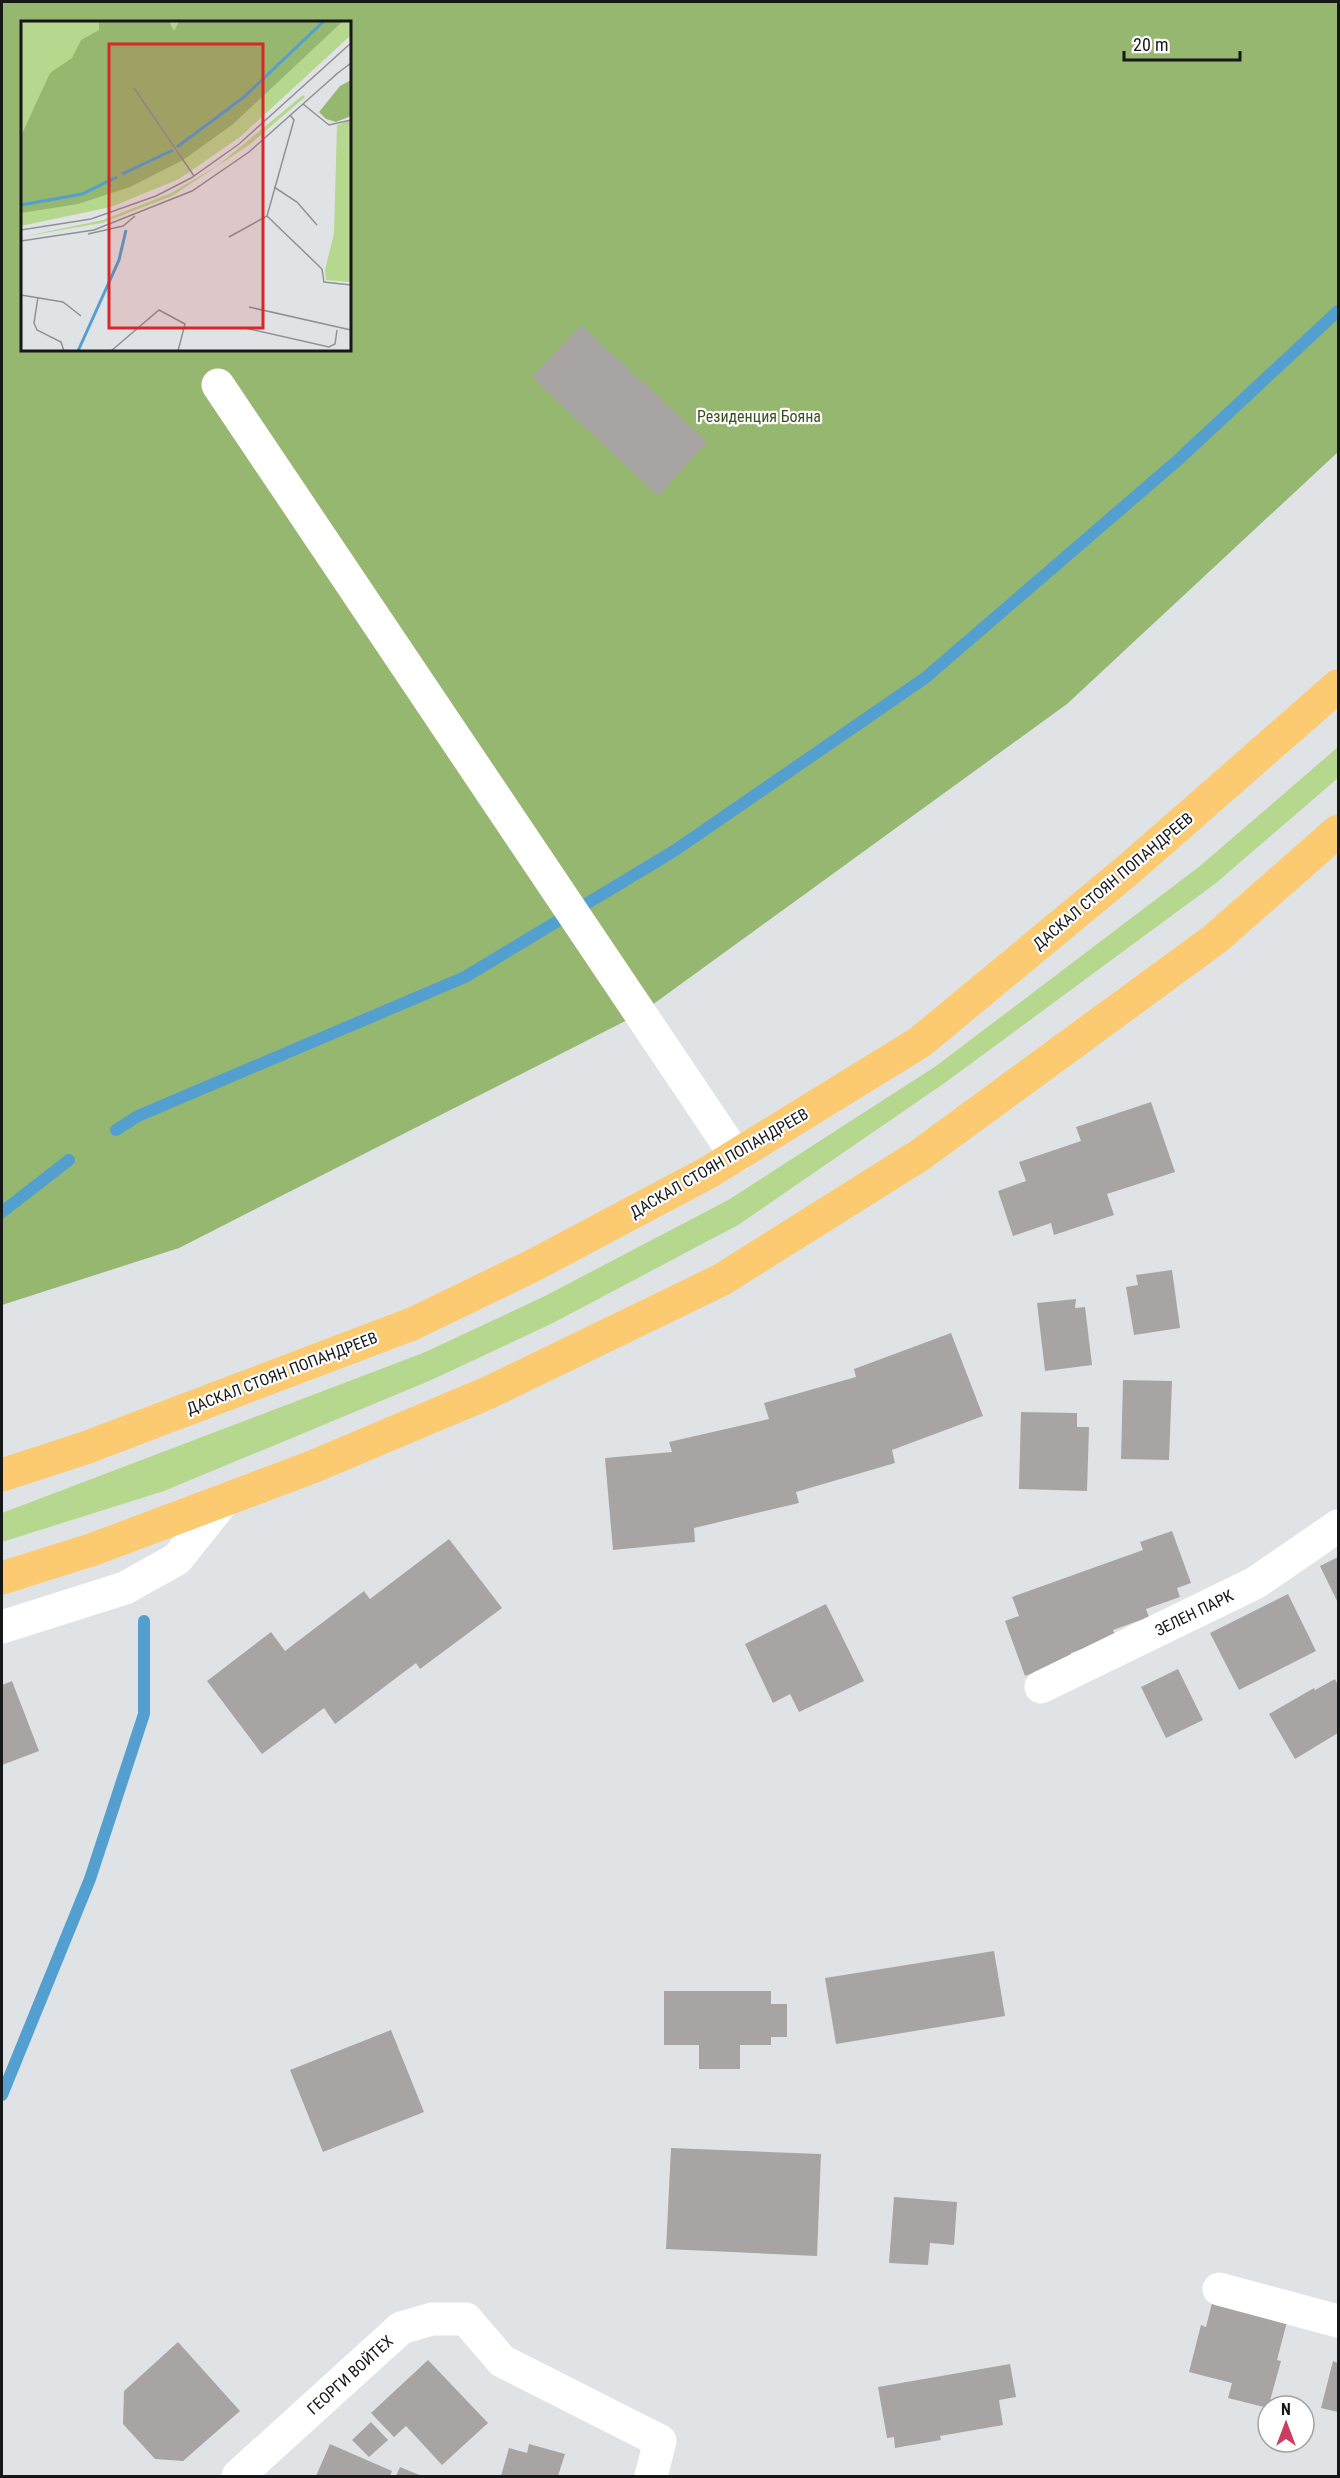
<svg xmlns="http://www.w3.org/2000/svg" width="1340" height="2478" font-family="'Roboto Condensed',sans-serif">
	<rect width="100%" height="100%" fill="#e0e3e5"/>
	<!-- green -->
	<path fill="#b5d88e" d="M 1338,747 L 1338,778 L 1216,883 L 946,1082 L 738,1225 L 551,1324 L 429,1381 L 164,1491 L 2,1542 L 2,1513 L 423,1353 L 543,1297 L 730,1199 L 936,1066 L 1200,866 Z"/>
	<!-- forest -->
	<path fill="#96b76f" fill-rule="evenodd" d="M 2,2 L 1338,2 L 1338,452 L 1067,704 L 641,1013 L 179,1248 L 2,1305 ZM 22,22 L 350,22 L 350,350 L 22,350 Z"/>
	<g fill="none" stroke-linecap="round" stroke-linejoin="round">
		<!-- stream -->
		<g stroke="#539fd0" stroke-width="12">
			<path d="M 116,1130 L 138,1116 L 465,977 L 674,851 L 925,678 L 1178,460 L 1338,311"/>
			<path d="M 2,1212 L 69,1160"/>
			<path d="M 2,2095 L 90,1879 L 144,1714 L 144,1621"/>
		</g>
	</g>
	<!-- building -->
	<g fill="#a8a4a4">
		<path d="M 581,325 L 707,442 L 658,496 L 532,377 Z"/>
		<path d="M 1151,1102 L 1175,1172 L 1107,1194 L 1114,1215 L 1054,1235 L 1051,1223 L 1013,1236 L 998,1191 L 1026,1181 L 1019,1162 L 1081,1141 L 1076,1127 Z"/>
		<path d="M 1172,1270 L 1180,1328 L 1134,1335 L 1126,1287 L 1138,1285 L 1136,1275 Z"/>
		<path d="M 1076,1299 L 1075,1308 L 1085,1307 L 1092,1365 L 1045,1371 L 1037,1303 Z"/>
		<path d="M 951,1333 L 983,1416 L 892,1450 L 895,1463 L 796,1492 L 799,1503 L 694,1528 L 695,1542 L 613,1550 L 605,1458 L 672,1452 L 669,1442 L 769,1419 L 764,1403 L 856,1377 L 854,1369 Z"/>
		<path d="M 1123,1380 L 1172,1381 L 1169,1460 L 1121,1459 Z"/>
		<path d="M 1021,1412 L 1077,1413 L 1077,1427 L 1089,1427 L 1087,1491 L 1019,1489 Z"/>
		<path d="M 1172,1531 L 1191,1583 L 1177,1588 L 1180,1597 L 1146,1609 L 1149,1617 L 1113,1630 L 1116,1637 L 1071,1653 L 1070,1659 L 1025,1676 L 1005,1621 L 1019,1616 L 1012,1597 L 1143,1550 L 1140,1542 Z"/>
		<path d="M 449,1539 L 502,1608 L 420,1669 L 416,1663 L 335,1724 L 324,1708 L 262,1754 L 207,1681 L 271,1632 L 285,1651 L 364,1591 L 370,1599 Z"/>
		<path d="M 1338,1557 L 1338,1603 L 1320,1566 Z"/>
		<path d="M 1288,1594 L 1316,1651 L 1239,1690 L 1210,1633 Z"/>
		<path d="M 826,1604 L 864,1681 L 799,1712 L 790,1694 L 773,1703 L 745,1644 Z"/>
		<path d="M 1178,1669 L 1203,1720 L 1166,1738 L 1141,1687 Z"/>
		<path d="M 1335,1679 L 1338,1685 L 1338,1733 L 1295,1759 L 1269,1714 L 1314,1688 L 1315,1690 Z"/>
		<path d="M 12,1681 L 39,1751 L 2,1765 L 2,1685 Z"/>
		<path d="M 994,1951 L 1005,2016 L 836,2044 L 825,1978 Z"/>
		<path d="M 664,1991 L 771,1991 L 771,2004 L 787,2004 L 787,2037 L 771,2037 L 771,2045 L 740,2045 L 740,2069 L 699,2069 L 699,2045 L 664,2045 Z"/>
		<path d="M 391,2030 L 424,2112 L 323,2152 L 290,2070 Z"/>
		<path d="M 671,2148 L 821,2154 L 817,2256 L 666,2249 Z"/>
		<path d="M 894,2197 L 957,2202 L 954,2245 L 930,2243 L 928,2265 L 889,2263 Z"/>
		<path d="M 1212,2303 L 1288,2318 L 1277,2360 L 1281,2361 L 1268,2408 L 1228,2398 L 1232,2383 L 1189,2372 L 1201,2325 L 1206,2327 Z"/>
		<path d="M 178,2342 L 240,2411 L 183,2461 L 155,2459 L 123,2424 L 124,2391 Z"/>
		<path d="M 428,2360 L 488,2423 L 442,2465 L 406,2426 L 394,2437 L 371,2413 Z"/>
		<path d="M 1333,2361 L 1338,2363 L 1338,2412 L 1321,2408 Z"/>
		<path d="M 1010,2364 L 1016,2397 L 999,2400 L 1003,2425 L 940,2436 L 941,2440 L 895,2448 L 894,2437 L 887,2438 L 878,2387 Z"/>
		<path d="M 371,2422 L 388,2440 L 369,2457 L 352,2440 Z"/>
		<path d="M 330,2444 L 392,2471 L 390,2476 L 316,2476 Z"/>
		<path d="M 529,2444 L 565,2454 L 558,2476 L 501,2476 L 509,2448 L 527,2453 Z"/>
		<path d="M 400,2467 L 422,2476 L 396,2476 Z"/>
	</g>
	<g fill="none" stroke-linecap="round" stroke-linejoin="round">
		<!-- minor -->
		<g stroke="#fff" stroke-width="33">
			<path d="M 218,385 L 736,1156"/>
			<path d="M 2,1627 L 125,1588 L 177,1559 L 224,1500"/>
			<path d="M 1041,1687 L 1255,1583 L 1338,1526"/>
			<path d="M 1219,2289 L 1338,2321"/>
			<path d="M 238,2476 L 401,2328 L 432,2319 L 466,2319 L 502,2361 L 660,2441 L 651,2476"/>
		</g>
		<!-- major -->
		<g stroke="#fbca71" stroke-width="33">
			<path d="M 2,1475 L 85,1448 L 412,1324 L 532,1266 L 709,1172 L 920,1042 L 1129,869 L 1338,686"/>
			<path d="M 2,1578 L 94,1549 L 312,1467 L 490,1392 L 721,1280 L 920,1155 L 1215,939 L 1338,831"/>
		</g>
	</g>
	<g text-anchor="middle" dominant-baseline="central" stroke-width="4.5" stroke-linejoin="round" paint-order="stroke">
		<!-- park labels -->
		<g font-size="16" fill="#3a501c" stroke="#fff">
			<text x="759" y="416">Резиденция Бояна</text>
		</g>
		<!-- street labels -->
		<g font-size="16" fill="#161718" stroke="#fff">
			<text transform="translate(1113 881) rotate(-40)">ДАСКАЛ СТОЯН ПОПАНДРЕЕВ</text>
			<text transform="translate(719 1163) rotate(-30)">ДАСКАЛ СТОЯН ПОПАНДРЕЕВ</text>
			<text transform="translate(282 1373) rotate(-21)">ДАСКАЛ СТОЯН ПОПАНДРЕЕВ</text>
			<text transform="translate(1194 1613) rotate(-26)">ЗЕЛЕН ПАРК</text>
			<text transform="translate(350 2375) rotate(-42)">ГЕОРГИ ВОЙТЕХ</text>
		</g>
	</g>
	<!-- overview -->
	<g transform="translate(21 21)">
		<rect width="330" height="330" fill="#e0e3e5"/>
		<path d="M 0,0 L 330,0 L 330,14 L 219,116 L 158,158 L 90,186 L 0,205 ZM 282,74 L 284,76 L 228,124 L 151,175 L 81,202 L 0,216 L 82,199 L 150,172 L 196,145 ZM 330,99 L 330,261 L 305,259 L 304,249 L 313,212 L 316,104 Z" fill="#b5d88e"/>
		<path d="M 78,0 L 148,0 L 153,10 L 158,0 L 322,0 L 211,104 L 162,139 L 109,166 L 57,183 L 0,192 L 0,115 L 29,52 L 51,37 L 60,19 L 78,9 ZM 330,59 L 330,95 L 315,101 L 305,98 L 298,91 L 319,65 Z" fill="#96b76f"/>
		<path fill="none" stroke="#539fd0" stroke-width="3" d="M 156,126 L 223,76 L 303,0M 101,153 L 152,129M 0,184 L 61,173 L 96,156M 57,330 L 98,239 L 105,209"/>
		<path fill="none" stroke="#8f9193" stroke-width="1.5" d="M 313,55 L 330,42M 113,67 L 173,155M 282,83 L 308,104 L 330,99M 253,166 L 276,181 L 296,204M 246,195 L 301,248 L 303,261 L 330,264M 0,209 L 70,198 L 135,175 L 170,157 L 218,123 L 330,22M 67,213 L 102,205 L 114,195M 208,216 L 246,195 L 273,99 L 269,94M 0,220 L 73,209 L 171,170 L 228,131 L 318,51M 0,274 L 42,281 L 60,295M 17,276 L 13,302 L 16,309 L 40,321 L 43,330M 228,286 L 330,309M 224,307 L 308,326 L 314,323 L 316,309M 90,330 L 138,289 L 164,303 L 157,330"/>
		<path fill="#d62828" fill-opacity="0.15" stroke="#d62828" stroke-width="3" d="M 88,23 L 242,23 L 242,307 L 88,307 Z"/>
		<rect width="330" height="330" fill="none" stroke="#161718" stroke-width="3"/>
	</g>
	<!-- border -->
	<rect width="1340" height="2478" fill="none" stroke="#161718" stroke-width="6"/>
	<!-- north arrow -->
	<g transform="translate(1286 2424)"><circle r="28" fill="#ffffff" stroke="#a2a2a3" stroke-width="1.5"/>
	<path d="M0-4.5L10 22L0 15L-10 22Z" fill="#cc3d62"/>
	<text y="-9" font-size="16" font-weight="bold" text-anchor="middle" fill="#161718">N</text>
	</g>
	<!-- scale -->
	<path d="M1124 51v9h116v-9" fill="none" stroke="#161718" stroke-width="3"/>
	<text x="1133" y="51" font-size="18" fill="#161718" stroke="#ffffff" stroke-width="4.5" paint-order="stroke">20 m</text>
</svg>
